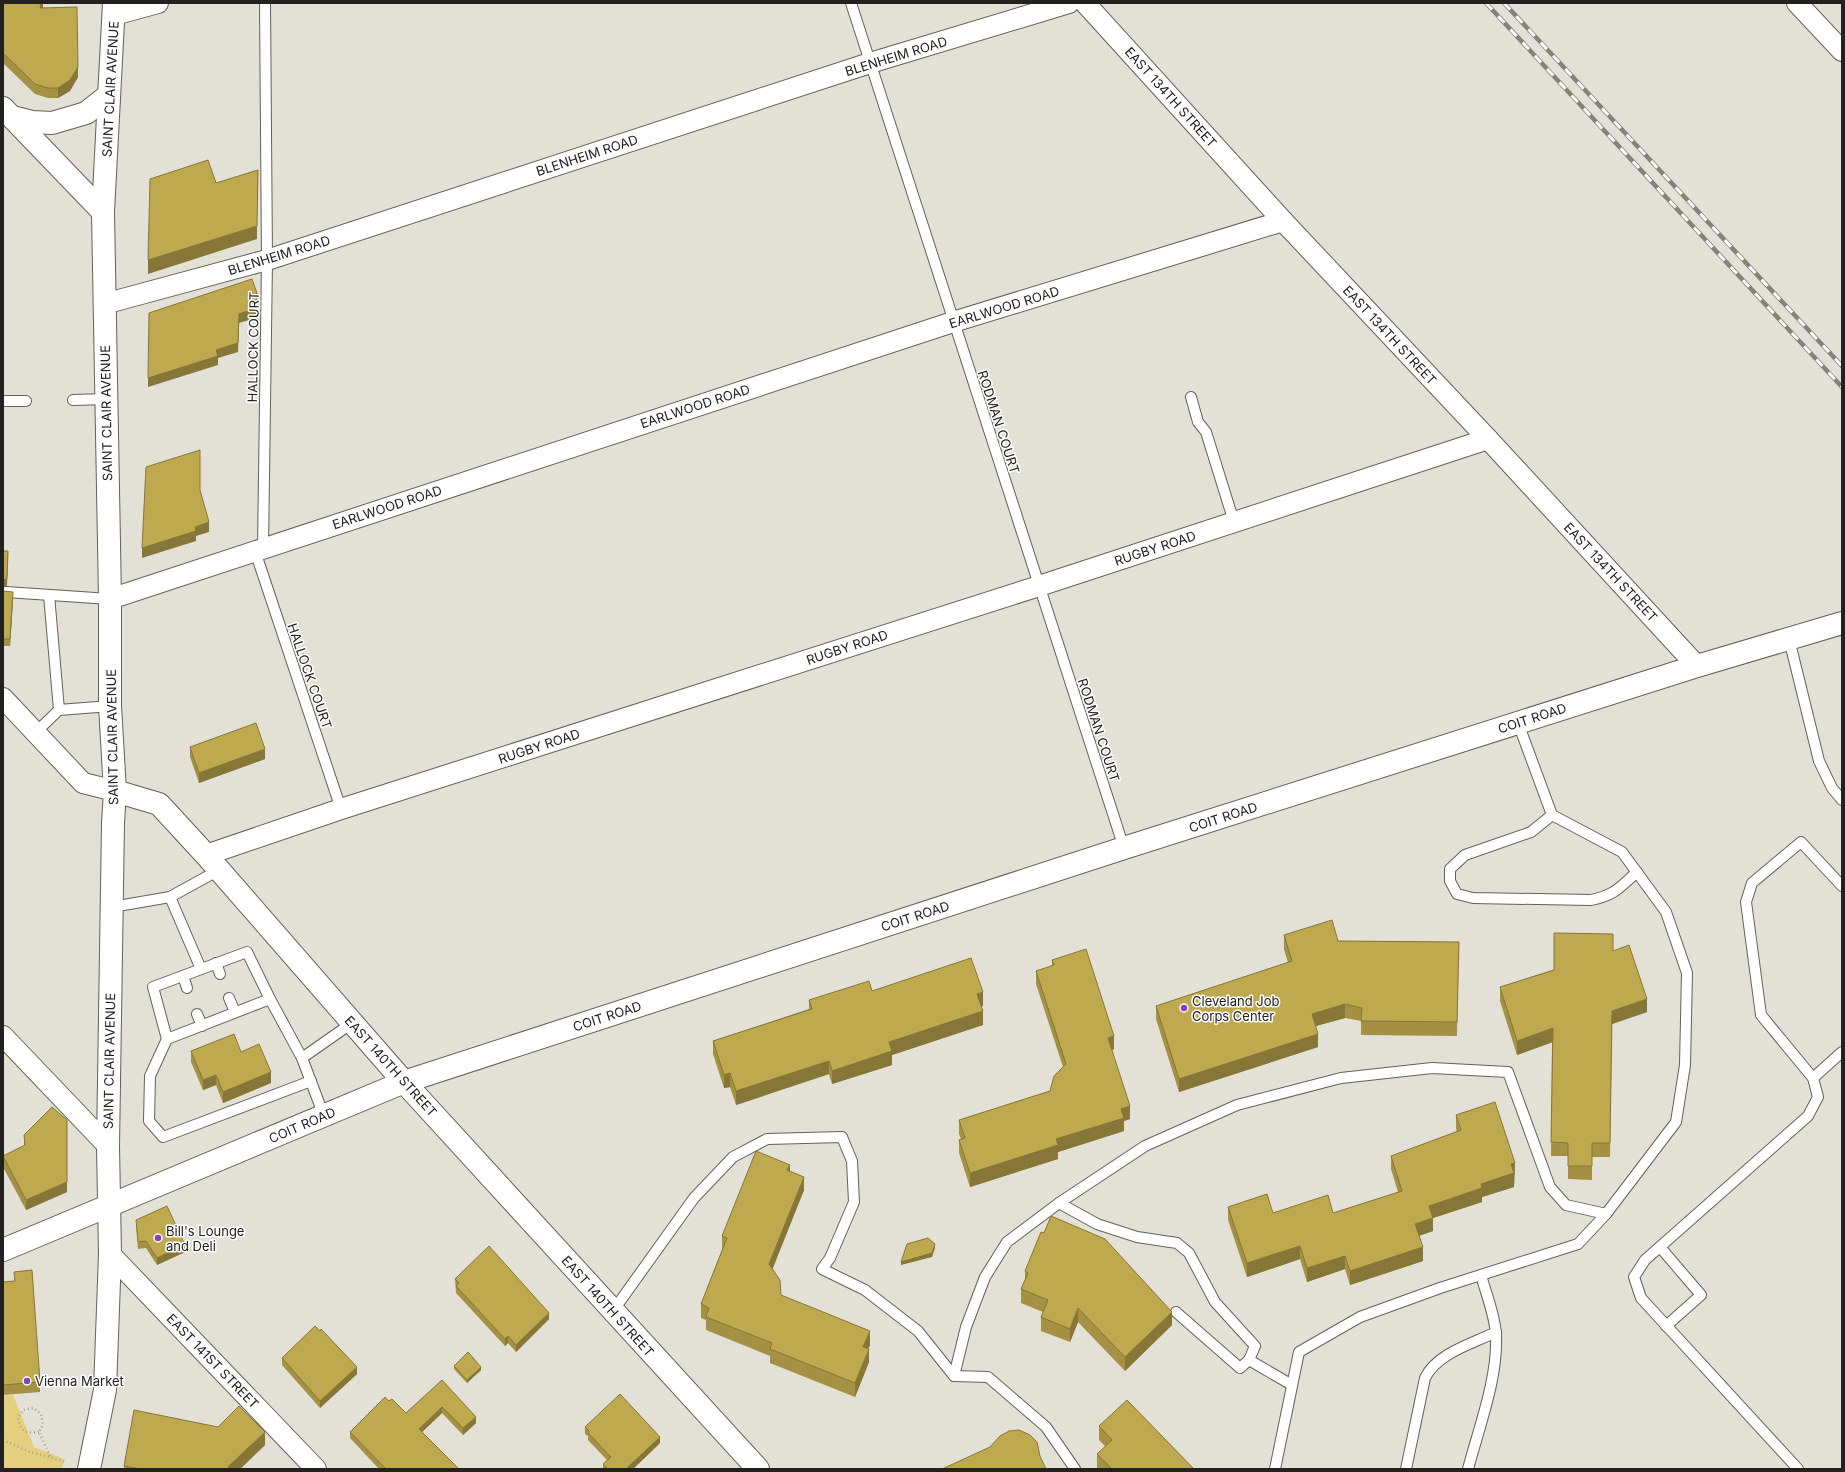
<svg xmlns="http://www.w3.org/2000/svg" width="1845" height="1472" font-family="Inter,sans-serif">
	<rect width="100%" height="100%" fill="#e3e0d6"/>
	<!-- green -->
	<path fill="#e3cf7e" d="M 13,1395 L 34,1447 L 64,1459 L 62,1469 L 3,1469 L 3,1396 Z"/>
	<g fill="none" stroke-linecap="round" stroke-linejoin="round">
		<!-- service casing -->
		<g stroke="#636158" stroke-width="12">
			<g id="service">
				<path d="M 851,3 L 1124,848"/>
				<path d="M 1191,397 L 1198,422 L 1206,432 L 1234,522"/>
				<path d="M 73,400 L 106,399"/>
				<path d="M 3,401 L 26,401"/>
				<path d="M 263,548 L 267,260 L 265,3"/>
				<path d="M 255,551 L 341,809"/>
				<path d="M 6,592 L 110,599"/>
				<path d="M 49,595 L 59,710 L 110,706"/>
				<path d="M 1789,639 L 1819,761 L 1832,788 L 1842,800"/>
				<path d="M 35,733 L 59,710"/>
				<path d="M 1552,815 L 1531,832 L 1465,855 L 1450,869 L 1450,881 L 1457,894 L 1473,898 L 1591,900 C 1615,895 1619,888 1637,872"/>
				<path d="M 170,897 L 201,969"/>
				<path d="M 112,907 L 170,897 L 219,870"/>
				<path d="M 216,963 L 220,974"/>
				<path d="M 183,976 L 187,988"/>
				<path d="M 229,998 L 235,1012"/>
				<path d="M 197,1014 L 202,1026"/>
				<path d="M 167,1039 L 153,987 L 247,952 L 270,999"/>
				<path d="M 302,1058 L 270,999 L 167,1039 L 150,1076 L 149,1121 L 163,1137 L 311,1081"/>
				<path d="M 1813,1078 L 1842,1052"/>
				<path d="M 324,1116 L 302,1058 L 352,1023"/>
				<path d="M 1059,1203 L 1097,1224 L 1137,1237 L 1177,1243 L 1189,1253 L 1215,1302 L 1255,1346 L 1249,1360 L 1292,1385"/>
				<path d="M 1660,1247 L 1701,1295 L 1666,1326"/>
				<path d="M 613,1311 L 694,1198 L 733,1157 L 767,1139 L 842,1137 L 852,1161 L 854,1202 L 830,1258 L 822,1269 L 865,1290 L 918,1331 L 954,1376 L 988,1377 L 1046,1427 L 1075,1469"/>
				<path d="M 1176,1312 L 1240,1368 L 1249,1360"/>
				<path d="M 954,1376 L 966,1327 L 985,1277 L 1007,1242 L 1059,1203 L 1145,1146 L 1237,1105 L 1341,1078 L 1432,1068 L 1508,1072 L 1550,1187 L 1566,1205 L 1606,1214"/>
				<path d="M 1275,1469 L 1299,1352 L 1360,1317 L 1440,1288 L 1578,1244 L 1606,1214 L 1676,1122 L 1685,1065 L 1687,973 L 1666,912 L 1622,852 L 1552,815 L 1518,723"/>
				<path d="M 1406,1469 L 1425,1378 C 1437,1353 1472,1344 1496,1332"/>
				<path d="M 1468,1469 C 1479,1427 1498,1378 1496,1335 C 1495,1315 1486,1294 1481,1275"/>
				<path d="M 1798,1469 L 1641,1298 L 1634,1277 L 1645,1260 L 1808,1116 L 1818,1097 L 1813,1078 L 1761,1015 L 1746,902 L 1752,883 L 1801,842 L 1842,886"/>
			</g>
		</g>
		<!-- minor casing -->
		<g stroke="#636158" stroke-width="22">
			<g id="minor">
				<path d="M 1085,3 L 1283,221 L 1488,439 L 1697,666"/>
				<path d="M 1797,3 L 1842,51"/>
				<path d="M 114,15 L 158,3"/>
				<path d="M 104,304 L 267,260 L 870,63 L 1069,3"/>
				<path d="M 110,599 L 953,322 L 1283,221"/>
				<path d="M 3,698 L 83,783 L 115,791"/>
				<path d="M 206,855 L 341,809 L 1039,586 L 1488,439"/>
				<path d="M 3,1036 L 108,1146"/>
				<path d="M 110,1254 L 316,1469"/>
			</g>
		</g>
		<!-- tertiary casing -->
		<g stroke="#636158" stroke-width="24">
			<g id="tertiary">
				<path d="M 3,108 L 103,212"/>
				<path d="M 12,117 L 32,122 L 52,123 L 86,113 L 109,95"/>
				<path d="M 115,791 L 159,804 L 206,855 L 404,1082 L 758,1469"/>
				<path d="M 3,1250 L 404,1082 L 1124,848 L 1697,666 L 1842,623"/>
				<path d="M 89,1469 L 105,1390 L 110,1254 L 108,1146 L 113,823 L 115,791 L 110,706 L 110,599 L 103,212 L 114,3"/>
			</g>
		</g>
		<!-- path -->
		<g stroke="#a3a098" stroke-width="2.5" stroke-dasharray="1 3" stroke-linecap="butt">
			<path d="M 39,1432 C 25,1434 20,1431 18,1417 L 23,1410 L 33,1408 L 41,1414 L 43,1424 L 39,1432 L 51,1458"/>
			<path d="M 3,1440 L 30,1452 L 67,1462"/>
		</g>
		<!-- service -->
		<use href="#service" stroke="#fff" stroke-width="10"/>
		<!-- minor -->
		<use href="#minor" stroke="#fff" stroke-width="20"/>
		<!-- tertiary -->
		<use href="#tertiary" stroke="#fff" stroke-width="22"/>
		<!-- rail casing -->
		<g stroke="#84827b" stroke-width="4.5">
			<g id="rail">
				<path d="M 1486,3 L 1842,387"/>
				<path d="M 1504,3 L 1842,366"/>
			</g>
		</g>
		<!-- rail -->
		<use href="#rail" stroke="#fff" stroke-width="3" stroke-dasharray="9" stroke-linecap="butt"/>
	</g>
	<!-- wall -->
	<g fill="#a49144">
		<path d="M 3,3 L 43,3 L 43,8 L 78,77 L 70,91 L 58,98 L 48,98 L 35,94 L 3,63 Z"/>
		<path d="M 3,591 L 13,599 L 10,646 L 3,646 Z"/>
		<path d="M 190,747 L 265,759 L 199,783 L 190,757 Z"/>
		<path d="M 1284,935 L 1338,941 L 1459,942 L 1457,1036 L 1361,1035 L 1361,1021 L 1345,1018 L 1316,1026 L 1318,1047 L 1179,1092 L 1156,1019 L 1156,1006 L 1288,963 L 1284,949 Z"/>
		<path d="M 1613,951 L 1647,1012 L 1612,1024 L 1610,1157 L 1592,1157 L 1592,1180 L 1568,1179 L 1568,1156 L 1551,1156 L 1552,1042 L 1517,1055 L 1500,1001 L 1500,987 Z"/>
		<path d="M 1052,960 L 1114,1049 L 1112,1050 L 1130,1119 L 1124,1121 L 1124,1131 L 1058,1152 L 1058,1159 L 970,1187 L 959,1153 L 959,1140 L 961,1139 L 959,1134 L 959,1120 L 1050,1091 L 1063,1067 L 1036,984 L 1036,971 L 1052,966 Z"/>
		<path d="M 872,991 L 983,1006 L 981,1006 L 983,1025 L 892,1055 L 892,1065 L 832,1084 L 829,1074 L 736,1105 L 730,1087 L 724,1088 L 713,1054 L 713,1041 L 809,1009 L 809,1000 Z"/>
		<path d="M 191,1051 L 241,1052 L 271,1083 L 223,1103 L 216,1085 L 203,1090 L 191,1062 Z"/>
		<path d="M 1456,1115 L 1515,1163 L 1514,1187 L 1482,1197 L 1482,1202 L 1433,1218 L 1433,1231 L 1419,1236 L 1423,1261 L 1350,1285 L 1345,1269 L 1307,1282 L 1300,1259 L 1247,1277 L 1228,1220 L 1228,1207 L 1273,1213 L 1333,1213 L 1398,1192 L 1391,1169 L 1391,1156 L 1457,1132 L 1456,1128 Z"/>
		<path d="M 67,1120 L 67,1192 L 26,1210 L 3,1167 L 3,1156 L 24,1146 L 24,1135 Z"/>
		<path d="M 790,1171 L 804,1190 L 772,1269 L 781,1295 L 870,1345 L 868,1349 L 869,1362 L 855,1397 L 770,1363 L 770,1356 L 706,1330 L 706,1320 L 701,1318 L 701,1304 L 722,1250 L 722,1236 Z"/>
		<path d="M 136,1220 L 185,1252 L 157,1265 L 146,1248 L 138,1249 Z"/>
		<path d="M 1025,1271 L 1172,1325 L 1125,1371 L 1078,1322 L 1070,1342 L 1041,1331 L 1041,1317 L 1043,1312 L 1021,1303 L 1021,1289 L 1025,1280 Z"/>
		<path d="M 14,1272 L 40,1382 L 40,1392 L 3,1395 L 3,1282 L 14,1281 Z"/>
		<path d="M 455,1279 L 549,1319 L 516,1352 L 508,1343 L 505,1346 L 456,1293 Z"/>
		<path d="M 282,1358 L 357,1374 L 320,1408 L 282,1365 Z"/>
		<path d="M 454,1366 L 481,1370 L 467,1383 L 454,1369 Z"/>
		<path d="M 442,1380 L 476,1423 L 463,1435 L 442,1413 L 422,1432 L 459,1469 L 379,1469 L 350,1438 L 350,1432 L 389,1401 L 406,1413 Z"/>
		<path d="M 1099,1426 L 1194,1469 L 1099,1469 L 1097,1468 L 1097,1454 L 1106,1447 L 1099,1440 Z"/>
		<path d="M 585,1427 L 660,1443 L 633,1469 L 603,1469 L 603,1464 L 607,1460 L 588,1440 L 588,1436 L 585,1434 Z"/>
		<path d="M 265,1445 L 240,1469 L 124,1469 L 124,1466 Z"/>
	</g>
	<!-- shaded-wall -->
	<g fill="#867637">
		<path d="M 41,3 L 43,3 L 43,8 L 40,8 Z"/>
		<path d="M 78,67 L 78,77 L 70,91 L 58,98 L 58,88 Z"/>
		<path d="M 257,226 L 257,239 L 148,274 L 148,260 Z"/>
		<path d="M 257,293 L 256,318 L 239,323 L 238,352 L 218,358 L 218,365 L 148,387 L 148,378 L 239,314 Z"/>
		<path d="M 209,522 L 209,532 L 196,536 L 196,541 L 142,558 L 142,548 L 195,527 Z"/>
		<path d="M 8,551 L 7,586 L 3,587 L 3,580 Z"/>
		<path d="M 13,592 L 13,599 L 10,646 L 10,639 Z"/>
		<path d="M 265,749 L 265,759 L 199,783 L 199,773 Z"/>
		<path d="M 983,992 L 983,1006 L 977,1008 L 977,994 Z"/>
		<path d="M 1647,999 L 1647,1012 L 1612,1024 L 1610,1157 L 1612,1011 Z"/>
		<path d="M 1345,1004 L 1345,1018 L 1312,1027 L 1312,1014 Z"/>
		<path d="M 983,1011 L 983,1025 L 892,1055 L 892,1065 L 832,1084 L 832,1071 L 889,1042 Z"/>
		<path d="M 1553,1028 L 1553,1042 L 1517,1055 L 1517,1041 Z"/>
		<path d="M 1318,1034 L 1318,1047 L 1179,1092 L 1179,1079 Z"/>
		<path d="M 1114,1036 L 1114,1049 L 1108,1051 L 1108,1038 Z"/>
		<path d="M 829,1061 L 829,1074 L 736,1105 L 736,1091 Z"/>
		<path d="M 271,1072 L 271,1083 L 223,1103 L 223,1092 Z"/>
		<path d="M 730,1073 L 730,1087 L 724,1088 L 724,1075 Z"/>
		<path d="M 216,1075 L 216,1085 L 203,1090 L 203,1080 Z"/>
		<path d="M 1130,1106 L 1130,1119 L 1124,1121 L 1124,1131 L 1058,1152 L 1058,1159 L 970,1187 L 970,1173 L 1056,1139 L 1121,1109 Z"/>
		<path d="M 1515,1163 L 1514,1187 L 1482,1197 L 1482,1202 L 1433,1218 L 1433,1231 L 1415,1237 L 1415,1224 L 1429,1206 L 1481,1184 L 1511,1164 Z"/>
		<path d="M 790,1165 L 790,1178 L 787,1170 Z"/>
		<path d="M 804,1177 L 804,1190 L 769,1278 L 769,1264 Z"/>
		<path d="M 67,1182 L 67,1192 L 26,1210 L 26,1200 Z"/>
		<path d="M 935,1244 L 935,1248 L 932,1257 L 901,1265 L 901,1262 Z"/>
		<path d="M 185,1245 L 185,1252 L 157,1265 L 157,1258 Z"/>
		<path d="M 1300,1246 L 1300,1259 L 1247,1277 L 1247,1263 Z"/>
		<path d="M 1423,1247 L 1423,1261 L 1350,1285 L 1350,1271 Z"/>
		<path d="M 1345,1256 L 1345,1269 L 1307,1282 L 1307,1268 Z"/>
		<path d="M 1078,1308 L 1078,1322 L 1070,1342 L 1070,1329 Z"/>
		<path d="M 1172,1312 L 1172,1325 L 1125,1371 L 1125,1357 Z"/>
		<path d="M 549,1313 L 549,1319 L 516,1352 L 516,1345 Z"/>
		<path d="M 870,1331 L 870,1345 L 863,1360 L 863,1347 Z"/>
		<path d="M 508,1336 L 508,1343 L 505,1346 L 505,1339 Z"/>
		<path d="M 869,1349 L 869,1362 L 855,1397 L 855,1383 Z"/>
		<path d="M 357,1367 L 357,1374 L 320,1408 L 320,1401 Z"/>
		<path d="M 481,1367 L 481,1370 L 467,1383 L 467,1380 Z"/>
		<path d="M 442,1407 L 442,1413 L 419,1435 L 419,1429 Z"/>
		<path d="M 476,1417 L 476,1423 L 463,1435 L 463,1428 Z"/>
		<path d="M 265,1432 L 265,1445 L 240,1469 L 228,1469 L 229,1466 Z"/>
		<path d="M 660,1437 L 660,1443 L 633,1469 L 626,1469 Z"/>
	</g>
	<!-- building -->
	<g fill="#bfa94f" stroke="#867637">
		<path d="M 3,3 L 41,3 L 40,8 L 77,7 L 78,67 L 70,80 L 58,88 L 48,88 L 35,84 L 3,53 Z"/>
		<path d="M 208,160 L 216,183 L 258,170 L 257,226 L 148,260 L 150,179 Z"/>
		<path d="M 252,279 L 257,293 L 256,308 L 239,314 L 238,343 L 216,350 L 218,356 L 148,378 L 149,313 Z"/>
		<path d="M 200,450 L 200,490 L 209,522 L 195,527 L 196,531 L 142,548 L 146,467 Z"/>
		<path d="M 3,551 L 8,551 L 7,579 L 3,580 Z"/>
		<path d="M 3,591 L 13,592 L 10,639 L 3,639 Z"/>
		<path d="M 256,723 L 265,749 L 199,773 L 190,747 Z"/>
		<path d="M 1332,920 L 1338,941 L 1459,942 L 1457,1022 L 1361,1021 L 1362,1008 L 1345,1004 L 1312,1014 L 1318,1034 L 1179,1079 L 1156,1006 L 1292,961 L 1284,935 Z"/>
		<path d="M 1554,933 L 1613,934 L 1613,951 L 1629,945 L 1647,999 L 1612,1011 L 1610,1143 L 1592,1143 L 1592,1166 L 1568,1166 L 1568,1143 L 1551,1142 L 1553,1028 L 1517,1041 L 1500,987 L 1554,970 Z"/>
		<path d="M 1086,949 L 1114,1036 L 1108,1038 L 1130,1106 L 1121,1109 L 1124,1118 L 1056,1139 L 1058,1145 L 970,1173 L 959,1140 L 965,1138 L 959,1120 L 1050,1091 L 1054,1076 L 1066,1064 L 1036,971 L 1054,965 L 1052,960 Z"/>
		<path d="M 971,958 L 983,992 L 977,994 L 983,1011 L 889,1042 L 892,1051 L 832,1071 L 829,1061 L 736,1091 L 730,1073 L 724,1075 L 713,1041 L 812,1009 L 809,1000 L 869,981 L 872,991 Z"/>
		<path d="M 234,1034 L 241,1052 L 259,1044 L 271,1072 L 223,1092 L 216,1075 L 203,1080 L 191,1051 Z"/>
		<path d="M 1495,1102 L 1515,1163 L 1511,1164 L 1514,1173 L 1481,1184 L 1482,1188 L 1429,1206 L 1433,1218 L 1415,1224 L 1423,1247 L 1350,1271 L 1345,1256 L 1307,1268 L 1300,1246 L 1247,1263 L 1228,1207 L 1267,1194 L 1273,1213 L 1328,1195 L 1333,1213 L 1402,1191 L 1391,1156 L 1461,1130 L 1456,1115 Z"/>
		<path d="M 52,1107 L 67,1120 L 67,1182 L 26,1200 L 3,1156 L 25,1145 L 24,1135 Z"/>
		<path d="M 756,1151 L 790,1165 L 787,1170 L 804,1177 L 769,1264 L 780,1280 L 781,1295 L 870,1331 L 863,1347 L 869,1349 L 855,1383 L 770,1349 L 772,1343 L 706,1317 L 709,1308 L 701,1304 L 727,1238 L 722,1236 Z"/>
		<path d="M 167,1206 L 185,1245 L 157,1258 L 146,1241 L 138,1242 L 136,1220 Z"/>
		<path d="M 1051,1216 L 1105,1239 L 1172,1312 L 1125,1357 L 1078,1308 L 1070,1329 L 1041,1317 L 1048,1300 L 1021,1289 L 1028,1273 L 1025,1271 L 1041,1232 L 1044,1233 Z"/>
		<path d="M 928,1238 L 935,1244 L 932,1253 L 901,1262 L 907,1244 Z"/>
		<path d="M 489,1246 L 549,1313 L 516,1345 L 508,1336 L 505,1339 L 456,1286 L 459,1283 L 455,1279 Z"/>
		<path d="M 32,1270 L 40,1382 L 3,1385 L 3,1282 L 15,1281 L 14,1272 Z"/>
		<path d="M 315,1326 L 320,1331 L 321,1329 L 357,1367 L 320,1401 L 282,1358 Z"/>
		<path d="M 468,1352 L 481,1367 L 467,1380 L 454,1366 Z"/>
		<path d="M 442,1380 L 476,1417 L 463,1428 L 442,1407 L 419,1429 L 459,1469 L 386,1469 L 350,1432 L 385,1397 L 389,1401 L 392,1399 L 406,1413 Z"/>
		<path d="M 620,1394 L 660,1437 L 626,1469 L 608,1469 L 603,1464 L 611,1457 L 588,1433 L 589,1431 L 585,1427 Z"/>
		<path d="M 1127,1400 L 1194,1469 L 1112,1469 L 1097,1454 L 1112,1440 L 1099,1426 Z"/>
		<path d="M 239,1406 L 265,1432 L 229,1466 L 228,1469 L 141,1469 L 124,1466 L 134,1410 L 218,1427 Z"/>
		<path d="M 1019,1430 L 1030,1435 L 1037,1442 L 1040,1456 L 1046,1469 L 942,1469 L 990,1447 L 1000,1436 L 1009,1431 Z"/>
	</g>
	<!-- markers -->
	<g fill="#8442b7" stroke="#fff" stroke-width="1.5">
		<circle cx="1184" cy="1008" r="4"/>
		<circle cx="158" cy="1238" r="4"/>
		<circle cx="27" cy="1381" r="4"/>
	</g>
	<g text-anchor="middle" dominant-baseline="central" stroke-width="3" stroke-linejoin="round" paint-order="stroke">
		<!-- street labels -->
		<g font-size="13" fill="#22211d" stroke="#fff">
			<text transform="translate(896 56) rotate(-17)">BLENHEIM ROAD</text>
			<text transform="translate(110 89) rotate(-87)">SAINT CLAIR AVENUE</text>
			<text transform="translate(1171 97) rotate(48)">EAST 134TH STREET</text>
			<text transform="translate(587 155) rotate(-18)">BLENHEIM ROAD</text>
			<text transform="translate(279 255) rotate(-17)">BLENHEIM ROAD</text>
			<text transform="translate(1004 307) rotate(-17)">EARLWOOD ROAD</text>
			<text transform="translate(1390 335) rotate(47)">EAST 134TH STREET</text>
			<text transform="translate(253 347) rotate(-89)">HALLOCK COURT</text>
			<text transform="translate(695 406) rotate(-18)">EARLWOOD ROAD</text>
			<text transform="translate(106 413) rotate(-91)">SAINT CLAIR AVENUE</text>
			<text transform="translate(999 422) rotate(72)">RODMAN COURT</text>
			<text transform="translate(387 507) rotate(-18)">EARLWOOD ROAD</text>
			<text transform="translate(1155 548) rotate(-18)">RUGBY ROAD</text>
			<text transform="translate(1611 572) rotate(47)">EAST 134TH STREET</text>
			<text transform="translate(847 647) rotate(-18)">RUGBY ROAD</text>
			<text transform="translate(310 676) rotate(71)">HALLOCK COURT</text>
			<text transform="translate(1532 718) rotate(-18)">COIT ROAD</text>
			<text transform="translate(1099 730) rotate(72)">RODMAN COURT</text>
			<text transform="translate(112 737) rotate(-91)">SAINT CLAIR AVENUE</text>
			<text transform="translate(539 746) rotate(-18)">RUGBY ROAD</text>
			<text transform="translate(1223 817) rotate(-18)">COIT ROAD</text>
			<text transform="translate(915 916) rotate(-18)">COIT ROAD</text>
			<text transform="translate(607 1016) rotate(-18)">COIT ROAD</text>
			<text transform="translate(109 1061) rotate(-89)">SAINT CLAIR AVENUE</text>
			<text transform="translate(391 1066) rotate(48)">EAST 140TH STREET</text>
			<text transform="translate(302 1125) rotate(-23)">COIT ROAD</text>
			<text transform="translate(608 1306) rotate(48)">EAST 140TH STREET</text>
			<text transform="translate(213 1361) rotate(46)">EAST 141ST STREET</text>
		</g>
		<!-- poi labels -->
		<g font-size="13" fill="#22211d" stroke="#fff" text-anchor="start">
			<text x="1192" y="1001">Cleveland Job<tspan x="1192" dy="15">Corps Center</tspan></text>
			<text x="166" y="1231">Bill's Lounge<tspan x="166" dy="15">and Deli</tspan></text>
			<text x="35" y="1381">Vienna Market</text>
		</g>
	</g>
	<!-- border -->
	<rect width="1845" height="1472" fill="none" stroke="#22211d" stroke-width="8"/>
</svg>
